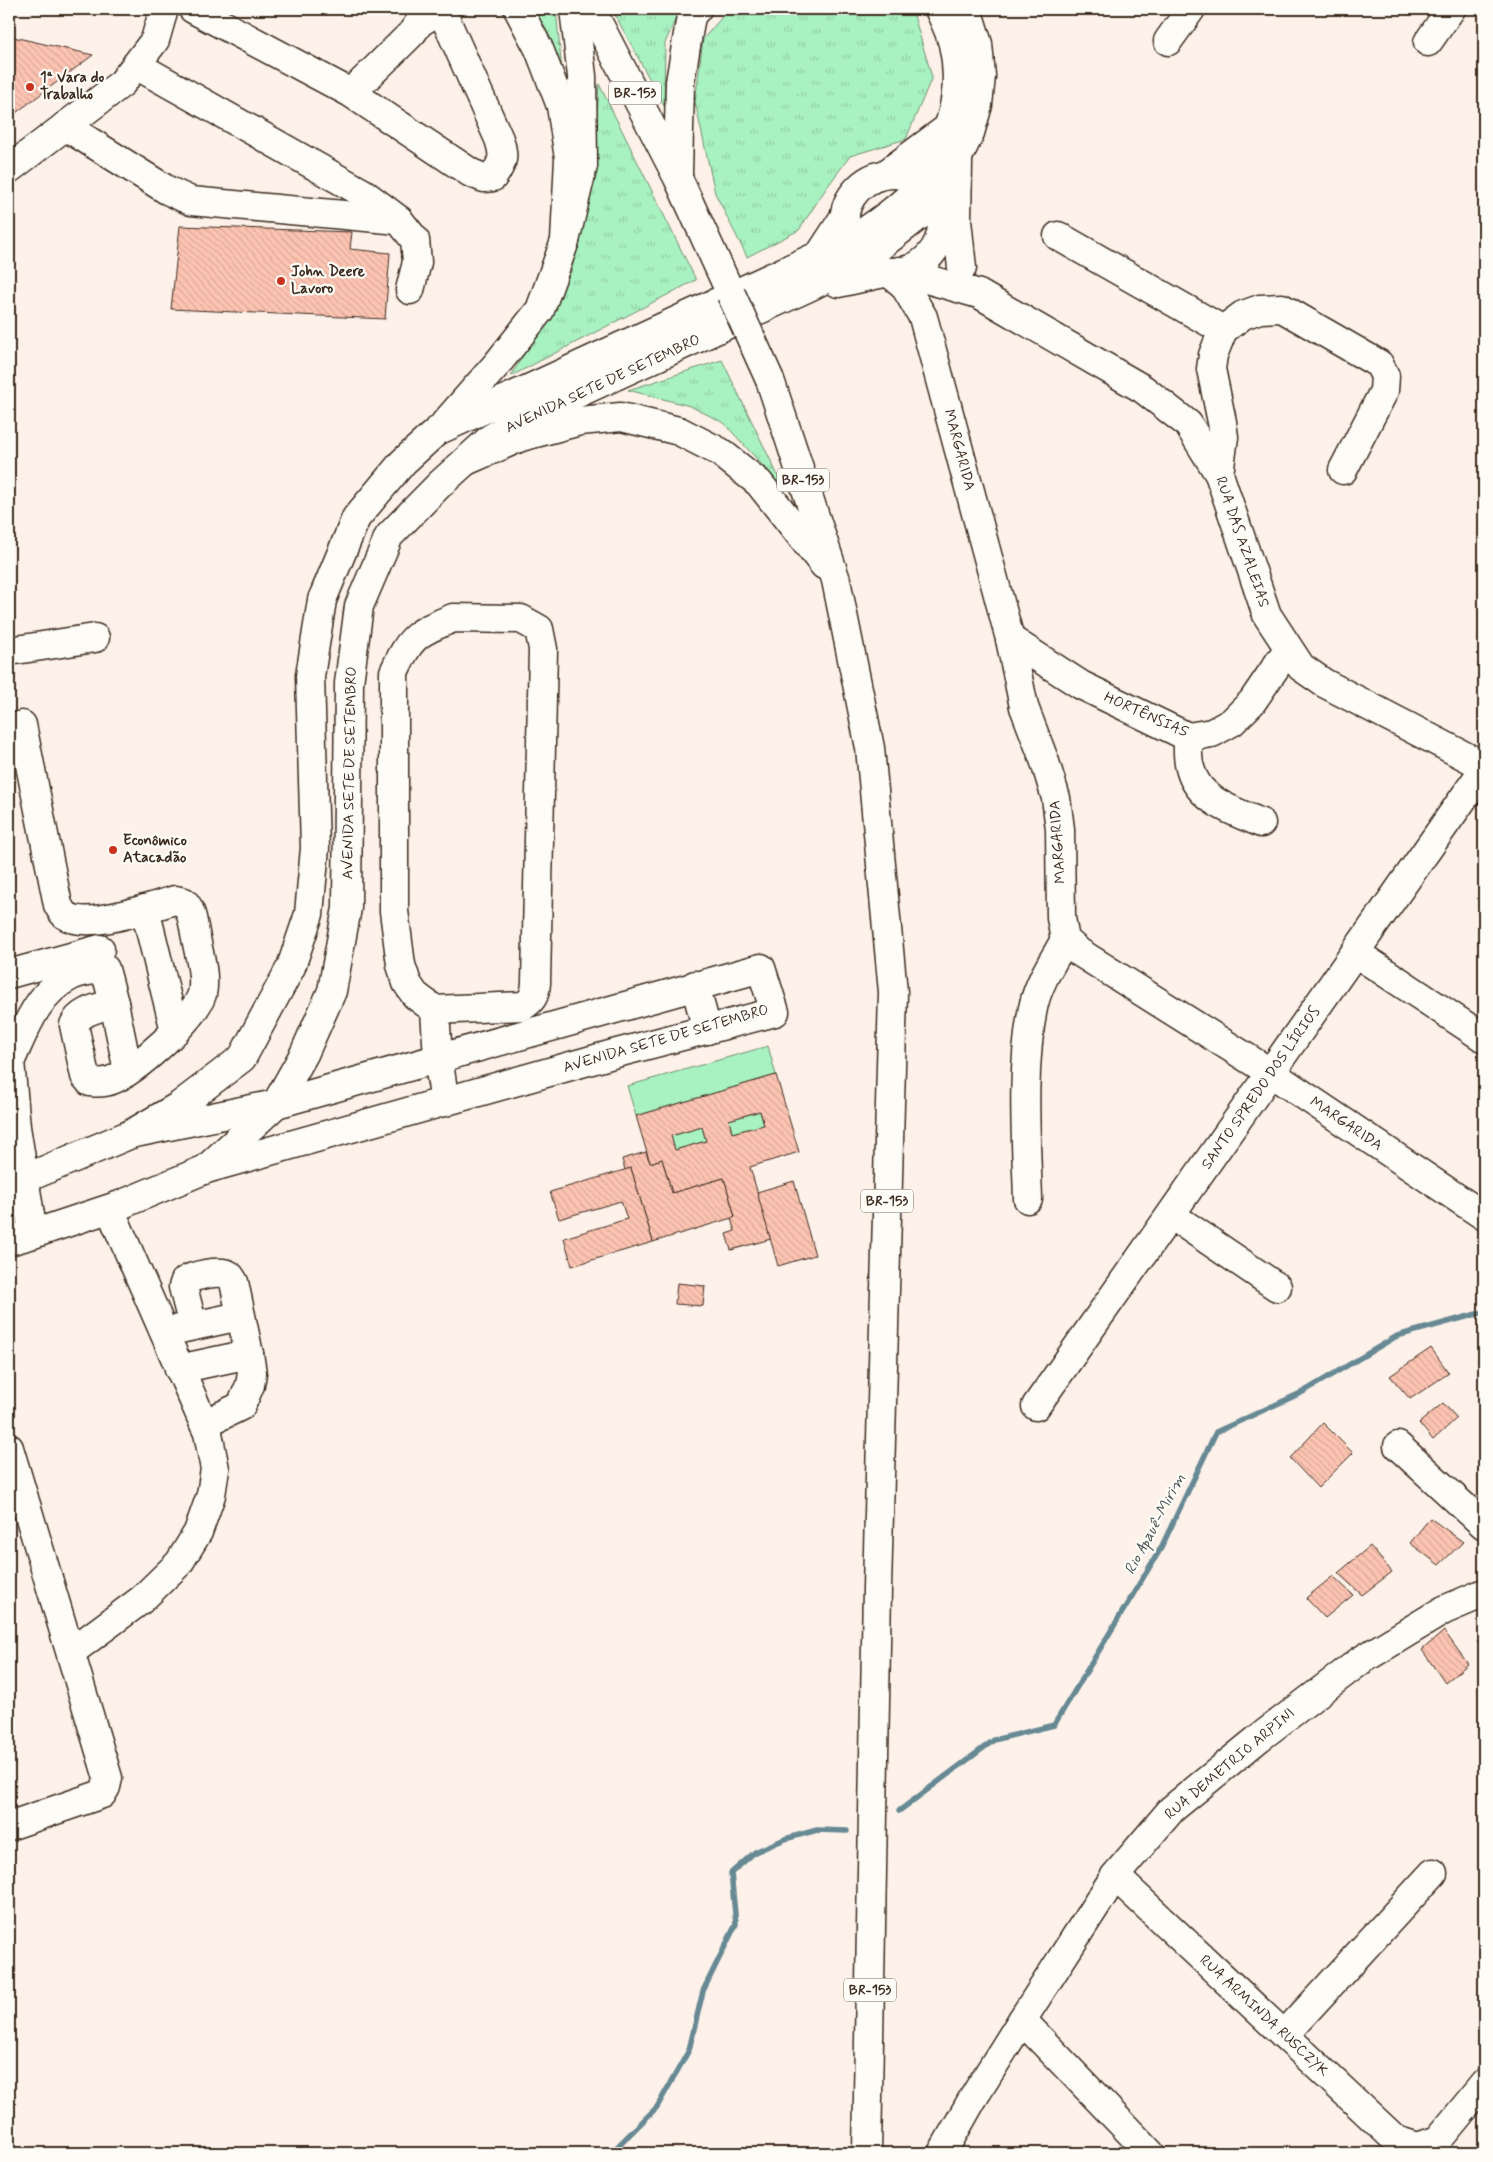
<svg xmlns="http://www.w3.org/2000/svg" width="1493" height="2162" font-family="Mynerve,sans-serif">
	<defs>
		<pattern id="grass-tufts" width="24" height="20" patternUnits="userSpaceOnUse" patternTransform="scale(1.25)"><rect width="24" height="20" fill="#a8f1c0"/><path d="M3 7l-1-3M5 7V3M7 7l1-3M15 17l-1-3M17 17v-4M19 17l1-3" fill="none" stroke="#92cfa5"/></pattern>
		<pattern id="building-back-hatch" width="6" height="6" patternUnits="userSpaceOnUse" patternTransform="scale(1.25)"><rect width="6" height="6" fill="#fdc4b2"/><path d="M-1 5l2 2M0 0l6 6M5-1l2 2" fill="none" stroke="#daa999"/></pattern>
	</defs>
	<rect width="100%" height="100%" fill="#fdf1e9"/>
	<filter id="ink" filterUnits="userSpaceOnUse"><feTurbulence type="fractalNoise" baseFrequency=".02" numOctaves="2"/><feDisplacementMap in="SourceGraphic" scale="10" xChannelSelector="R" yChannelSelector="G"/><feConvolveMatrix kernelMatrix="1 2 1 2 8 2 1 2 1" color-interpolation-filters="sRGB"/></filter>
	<g filter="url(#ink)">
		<!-- grass -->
		<g fill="url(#grass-tufts)" stroke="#728e6f">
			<path d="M 530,9 L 556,9 L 562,72 Z"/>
			<path d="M 612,9 L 680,9 L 665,43 L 664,106 Z"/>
			<path d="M 729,9 L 912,9 L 932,77 L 906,139 L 850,156 L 825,190 L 799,230 L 747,257 L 715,193 L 695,102 L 703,39 Z"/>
			<path d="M 599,84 L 696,280 L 511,376 L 571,272 L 593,179 Z"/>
			<path d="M 722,360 L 785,490 L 724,423 L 690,406 L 628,390 Z"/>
		</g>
		<!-- garden -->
		<g fill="#a8f1c0" stroke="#728e6f">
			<path d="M 768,1046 L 776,1075 L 636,1116 L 627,1086 Z"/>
			<path d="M 760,1111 L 764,1125 L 732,1133 L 729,1120 Z"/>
			<path d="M 702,1127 L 706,1141 L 675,1150 L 671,1136 Z"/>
		</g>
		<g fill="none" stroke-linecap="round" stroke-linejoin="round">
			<!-- stream -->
			<g stroke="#668994" stroke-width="5.5">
				<path d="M 899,1811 L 994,1740 L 1054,1725 L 1161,1548 L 1216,1432 L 1303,1392 L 1397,1336 L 1484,1312"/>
				<path d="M 611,2153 L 657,2107 L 689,2050 L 703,1991 L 736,1924 L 731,1873 L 755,1852 L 785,1839 L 817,1830 L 847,1831"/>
			</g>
		</g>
		<!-- building -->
		<g fill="url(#building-back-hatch)" stroke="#3b2a1e" fill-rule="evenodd">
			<path d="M 9,36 L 93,55 L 9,118 Z"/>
			<path d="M 180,226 L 352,232 L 350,249 L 390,253 L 385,319 L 171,309 Z"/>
			<path d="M 776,1075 L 799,1152 L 750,1167 L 771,1239 L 731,1250 L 726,1234 L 735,1231 L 731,1219 L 735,1217 L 724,1178 L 672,1193 L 662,1159 L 650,1163 L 636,1116 ZM 760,1111 L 764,1125 L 732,1133 L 729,1120 ZM 702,1127 L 706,1141 L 675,1150 L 671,1136 Z"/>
			<path d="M 646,1152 L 650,1163 L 662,1159 L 672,1193 L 724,1178 L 735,1217 L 653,1242 L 631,1168 L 625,1170 L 622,1159 Z"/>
			<path d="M 631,1168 L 653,1242 L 572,1266 L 564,1238 L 627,1219 L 621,1201 L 559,1219 L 550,1192 Z"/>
			<path d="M 794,1181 L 815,1255 L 778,1266 L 757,1192 Z"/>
			<path d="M 677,1283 L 705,1286 L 703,1306 L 675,1304 Z"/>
			<path d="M 1431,1348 L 1449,1373 L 1410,1399 L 1390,1376 Z"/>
			<path d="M 1443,1403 L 1457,1418 L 1433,1440 L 1419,1423 Z"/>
			<path d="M 1323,1423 L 1353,1453 L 1318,1488 L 1290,1458 Z"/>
			<path d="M 1430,1518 L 1463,1542 L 1439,1565 L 1410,1543 Z"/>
			<path d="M 1370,1546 L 1392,1572 L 1362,1595 L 1338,1573 Z"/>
			<path d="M 1333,1576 L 1353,1595 L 1325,1618 L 1306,1598 Z"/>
			<path d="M 1444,1631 L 1468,1664 L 1445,1683 L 1422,1650 Z"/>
			<path d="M 1484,1636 L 1484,1650 L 1477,1642 Z"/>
		</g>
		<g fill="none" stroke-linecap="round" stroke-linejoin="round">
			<!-- minor casing -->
			<g stroke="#3b2a1e" stroke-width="31">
				<g id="minor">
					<path d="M 193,9 L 351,93 L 471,173 L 484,178 L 493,177 C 503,162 505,157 499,139 L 441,9 L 419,23 L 412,33 L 351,93"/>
					<path d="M 1168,41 L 1191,9"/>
					<path d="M 1428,42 L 1451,9"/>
					<path d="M 136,65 L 363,193 L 399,220 L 415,240 L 417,262 L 410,290"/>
					<path d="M 65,126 L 167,190 L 191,201 L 399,220"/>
					<path d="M 9,169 L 122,83 L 155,40 L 164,9"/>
					<circle cx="893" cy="223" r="49"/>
					<path d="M 1058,236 L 1223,330"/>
					<path d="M 899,271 L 979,294 L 1143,389 L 1188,424 L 1219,474 L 1267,615 L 1301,667 L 1324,683 L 1484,766"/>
					<path d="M 888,272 L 904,285 L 923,317 L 1010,639 L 1024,707 L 1045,762 L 1056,798 L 1060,829 L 1061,918 L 1065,940 L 1079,952 L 1271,1073 L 1484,1216"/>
					<path d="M 1219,474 L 1224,437 L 1222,422 L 1211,369 L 1213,355 L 1223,330 L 1243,315 L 1260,309 L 1282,308 L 1379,364 L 1385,376 L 1384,391 L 1343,470"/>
					<path d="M 453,618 L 521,619 L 539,629 L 543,649 L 536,983 C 535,995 533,1000 523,1006 L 435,1010 L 415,995 L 407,983 L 401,965 L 394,911 L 394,672 C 411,635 417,633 453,618 Z"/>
					<path d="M 1010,639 L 1081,685 L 1188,737 L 1212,733 L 1232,722 L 1252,702 L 1288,649"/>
					<path d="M 9,651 L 95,638"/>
					<path d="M 1188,737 C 1188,747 1187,759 1190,768 C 1198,801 1234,811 1261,823"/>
					<path d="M 145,909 L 175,1031"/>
					<path d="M 1356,953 L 1484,1038"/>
					<path d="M 9,974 L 100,949"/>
					<path d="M 695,985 L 707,1030"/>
					<path d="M 114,1003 L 128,1071"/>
					<path d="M 435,1010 L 438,1058 L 445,1102"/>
					<path d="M 9,1050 L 16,1127 L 33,1234"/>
					<path d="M 10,1062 C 25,1030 37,992 71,976 C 81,971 94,970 105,969 L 114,1003 C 100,1008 80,1010 74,1025 L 85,1076 L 90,1082 C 98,1083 105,1083 112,1080 C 136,1071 195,1018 202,994 C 206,976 199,955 196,938 C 193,926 193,911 184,902 L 175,900 C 150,907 87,931 65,915 C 62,913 60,908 58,905 L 22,725"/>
					<path d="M 135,1133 L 276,1104 L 761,968 L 775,1012 L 613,1054 L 206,1169"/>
					<path d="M 1028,1199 C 1026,1137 1021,1069 1033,1008 C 1038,983 1053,961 1065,940"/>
					<path d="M 1171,1215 L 1277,1287"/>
					<path d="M 193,1326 L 183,1287 L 185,1281 C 192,1276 221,1269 229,1275 C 231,1277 232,1279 234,1282 L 249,1354 L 252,1373 L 250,1385 L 241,1406 L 204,1424"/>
					<path d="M 175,1330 L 240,1316"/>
					<path d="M 179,1369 L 249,1354"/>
					<path d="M 1036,1406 L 1484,769"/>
					<path d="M 1398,1446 L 1484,1525"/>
					<path d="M 9,1448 L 108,1778 L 106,1787 L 102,1794 L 9,1826"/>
					<path d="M 71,1652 L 141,1600 L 179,1563 L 198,1532 L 211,1495 L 215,1469 L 208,1433 L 110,1209"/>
					<path d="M 1115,1876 L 1396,2140 L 1418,2147 L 1438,2140 L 1484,2084"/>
					<path d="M 1022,2020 L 1150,2153"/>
					<path d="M 1284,2035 L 1433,1873"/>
					<path d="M 942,2153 L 972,2100 L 1022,2020 L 1115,1876 L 1172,1809 L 1259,1738 L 1360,1661 L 1444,1610 L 1484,1593"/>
				</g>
			</g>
			<!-- major casing -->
			<g stroke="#3b2a1e" stroke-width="31">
				<g id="major">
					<path d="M 958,162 L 957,220 L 962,268"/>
					<path d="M 886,174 L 945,130"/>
					<path d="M 819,256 L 845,216"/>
					<path d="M 838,283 L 888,272"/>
					<path d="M 445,423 L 497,364 L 540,310 L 565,241 L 569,158 L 561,106 L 539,49 L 518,9"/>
					<path d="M 9,1183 L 24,1179 L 131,1134 L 179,1106 L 242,1058 L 291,967 L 309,914 L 315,848 L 310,676 L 322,600 L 356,518 L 403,462 L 437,431 L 848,242 C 871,228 906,204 922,183 C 927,177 930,169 933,162 C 953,126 963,86 953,44 C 950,32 944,20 939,9"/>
					<path d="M 9,1241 L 33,1234 L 120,1205 L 206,1169 L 276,1104 L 304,1054 L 332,991 L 347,908 L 349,683 L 359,606 L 389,536 L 439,485 L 491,438 L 528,416 L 811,286 L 861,261 L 925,211 L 936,197 L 958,157 L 970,133 L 978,105 L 981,76 L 978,44 L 967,9"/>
				</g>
			</g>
			<!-- highway casing -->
			<g stroke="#3b2a1e" stroke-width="31">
				<g id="highway">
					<path d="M 591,9 L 678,178 L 731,294"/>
					<path d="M 678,174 L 680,82 L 691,16 L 697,9"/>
					<path d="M 565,241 L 583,166 L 582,76 L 574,9"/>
					<path d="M 770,380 L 836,580 L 870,748 L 893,992 L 877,1588 L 867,2153"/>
					<path d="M 466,461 L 521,437 L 580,421 L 621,417 L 679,431 L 720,452 L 759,483 L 824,565"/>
				</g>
			</g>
			<!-- minor -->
			<use href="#minor" stroke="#fdfcf7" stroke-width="28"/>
			<!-- major -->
			<use href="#major" stroke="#fdfcf7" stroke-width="28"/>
			<!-- highway -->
			<use href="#highway" stroke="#fdfcf7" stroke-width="28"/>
			<!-- highway-bridge casing -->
			<g stroke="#3b2a1e" stroke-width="31" stroke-linecap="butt">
				<path id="highway-bridge" d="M 731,294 L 770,380"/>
			</g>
			<!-- highway-bridge -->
			<use href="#highway-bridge" stroke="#fdfcf7" stroke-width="28"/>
		</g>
	</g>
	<!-- markers -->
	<g fill="#c8321e" stroke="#fdfcf7" stroke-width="2">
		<circle cx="30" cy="87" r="5"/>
		<circle cx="281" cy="281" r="5"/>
		<circle cx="113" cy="850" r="5"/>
	</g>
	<g text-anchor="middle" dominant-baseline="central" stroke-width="4.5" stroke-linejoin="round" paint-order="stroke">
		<!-- shield labels -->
		<g fill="#fdfcf7" stroke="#75695f" stroke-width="1">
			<rect x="609" y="81.5" width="52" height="23" rx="4"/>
			<rect x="777" y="468.5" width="52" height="23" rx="4"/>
			<rect x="861" y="1189.5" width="52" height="23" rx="4"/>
			<rect x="844" y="1978.5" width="52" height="23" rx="4"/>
		</g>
		<g font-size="14" font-weight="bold" fill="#3b2a1e">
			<text x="635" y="93">BR-153</text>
			<text x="803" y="480">BR-153</text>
			<text x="887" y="1201">BR-153</text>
			<text x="870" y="1990">BR-153</text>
		</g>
		<!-- poi labels -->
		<g font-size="15" font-weight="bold" fill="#3b2a1e" stroke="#fdfcf7" text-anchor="start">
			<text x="40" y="78">1ª Vara do<tspan x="40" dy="17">Trabalho</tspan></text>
			<text x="291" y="272">John Deere<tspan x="291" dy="17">Lavoro</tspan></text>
			<text x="123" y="841">Econômico<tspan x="123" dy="17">Atacadão</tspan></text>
		</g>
		<!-- street labels -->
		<g font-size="15" fill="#3b2a1e" stroke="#fdfcf7">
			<text transform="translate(603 384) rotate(-25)">AVENIDA SETE DE SETEMBRO</text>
			<text transform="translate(959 450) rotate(75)">MARGARIDA</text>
			<text transform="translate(1242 542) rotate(71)">RUA DAS AZALEIAS</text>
			<text transform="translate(1146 715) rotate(24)">HORTÊNSIAS</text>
			<text transform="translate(350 773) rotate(-89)">AVENIDA SETE DE SETEMBRO</text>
			<text transform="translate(1058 842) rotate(-94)">MARGARIDA</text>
			<text transform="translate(666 1039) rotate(-16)">AVENIDA SETE DE SETEMBRO</text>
			<text transform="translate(1261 1088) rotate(-55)">SANTO SPREDO DOS LÍRIOS</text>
			<text transform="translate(1346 1124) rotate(34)">MARGARIDA</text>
			<text transform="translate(1230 1764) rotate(-40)">RUA DEMETRIO ARPINI</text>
			<text transform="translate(1264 2016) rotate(43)">RUA ARMINDA RUSCZYK</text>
		</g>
		<!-- water labels -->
		<g font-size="16" font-style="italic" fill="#505959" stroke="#fdfcf7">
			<text transform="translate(1155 1524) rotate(-62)">Rio Apauê-Mirim</text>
		</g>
	</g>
	<!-- margin -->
	<rect width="1493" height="2162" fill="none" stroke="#fdfcf7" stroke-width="30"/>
	<rect x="15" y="15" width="1463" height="2132" fill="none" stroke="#3b2a1e" stroke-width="2" filter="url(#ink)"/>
</svg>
